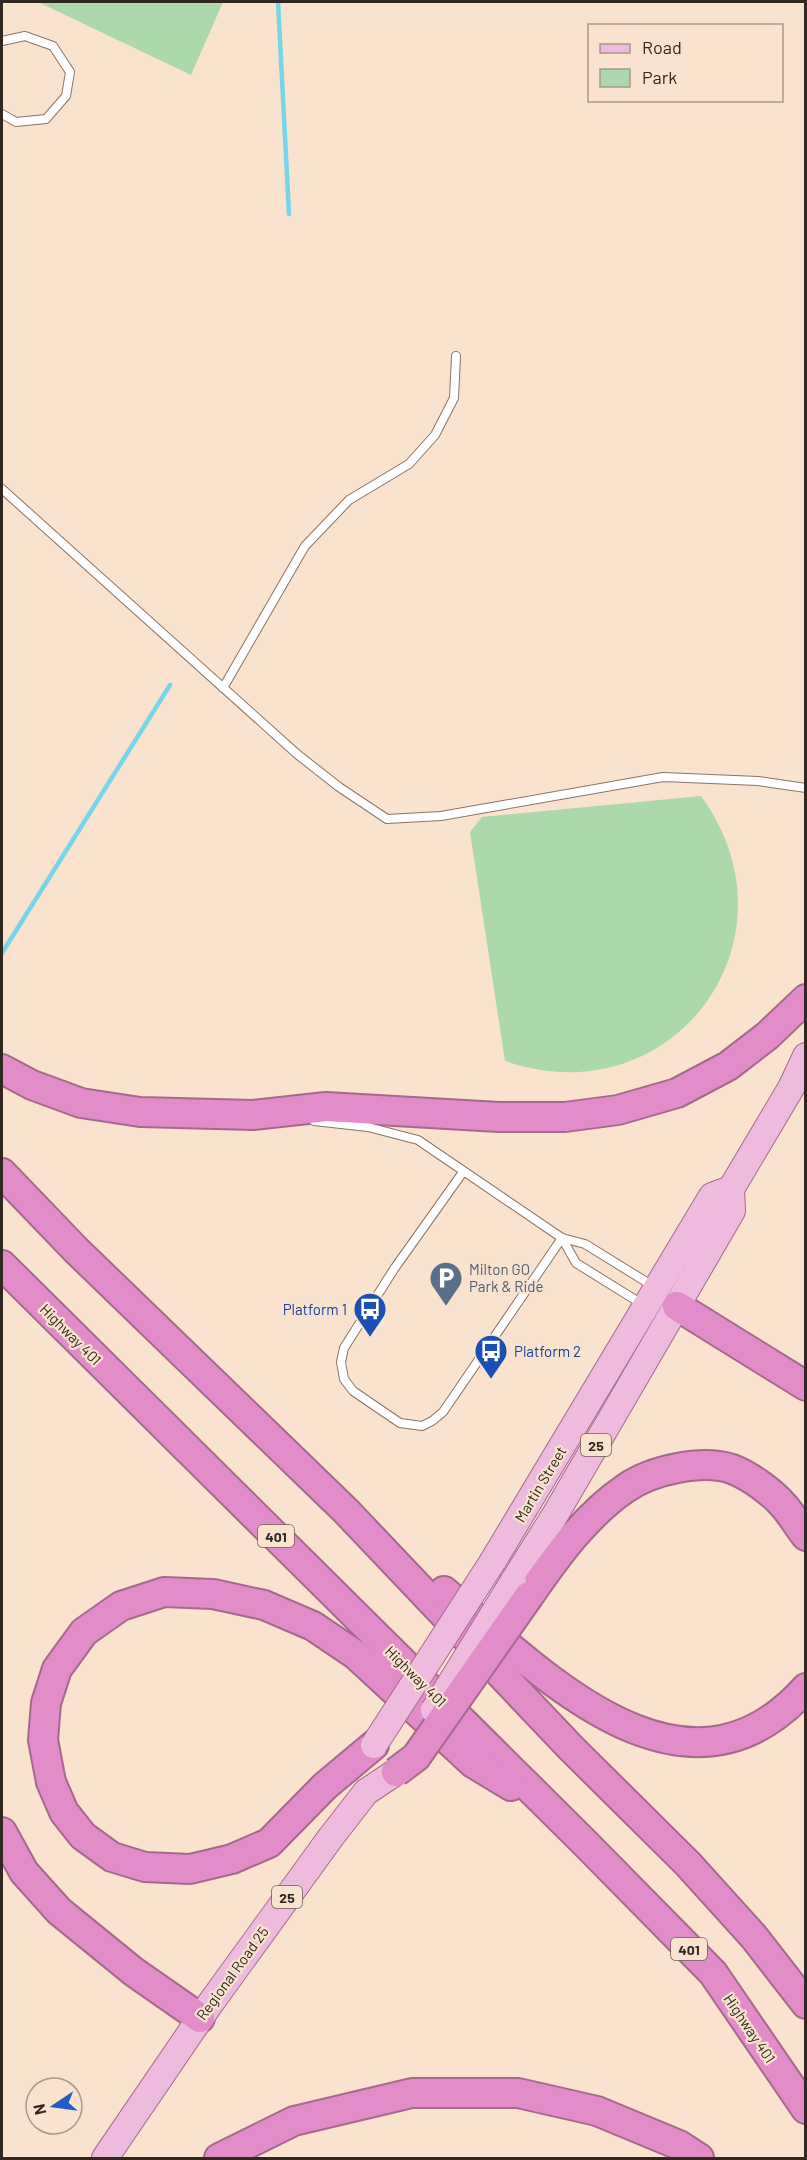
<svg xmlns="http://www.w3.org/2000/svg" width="807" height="2160" font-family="Barlow,sans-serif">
	<rect width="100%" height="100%" fill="#f9e2ce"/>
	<!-- green -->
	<g fill="#acd8ad">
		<path d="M 38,2 L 223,2 L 191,75 Z"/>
		<path d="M 701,796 C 805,939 673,1119 505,1061 L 470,832 L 482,817 Z"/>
	</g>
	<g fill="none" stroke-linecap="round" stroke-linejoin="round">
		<!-- stream -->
		<g stroke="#77d5e8" stroke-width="4.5">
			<path d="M 278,2 L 289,214"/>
			<path d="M 2,953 L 170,685"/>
		</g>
		<!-- service casing -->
		<g stroke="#8a7564" stroke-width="10">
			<g id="service">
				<path d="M 2,41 L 25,36 L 53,46 L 70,72 L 66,96 L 46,119 L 16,122 L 2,114"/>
				<path d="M 2,489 L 297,754 L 339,787 L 387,819 L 441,816 L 663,777 L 758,781 L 806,788"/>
				<path d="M 223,688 L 305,546 L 349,500 L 409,464 L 435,435 L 454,398 L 456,356"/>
				<path d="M 314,1121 L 368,1127 L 418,1140 L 562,1238 L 585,1244 L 653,1286"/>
				<path d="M 463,1172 L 394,1269 L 344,1348 L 341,1362 L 344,1379 L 353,1391 L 400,1423 L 422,1426 L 432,1421 L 443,1412 L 562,1238"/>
				<path d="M 562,1238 L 576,1263 L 642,1304"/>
			</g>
		</g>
		<!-- primary casing -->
		<g stroke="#a46a8e" stroke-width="28">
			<g id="primary">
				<path d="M 493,1561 L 712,1196 L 731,1189"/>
				<path d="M 513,1582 L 555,1515 L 732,1211 L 731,1189 L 791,1088 L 806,1056"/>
				<path d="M 105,2158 L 210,2004 L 331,1837 L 366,1792 L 396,1772"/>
			</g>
		</g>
		<!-- motorway casing -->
		<g stroke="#a46a8e" stroke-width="32">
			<g id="motorway">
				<path d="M 2,1069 L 32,1085 L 81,1103 L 140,1112 L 253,1115 L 326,1107 L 499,1117 L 565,1117 L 618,1110 L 677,1093 L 728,1066 L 767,1036 L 806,999"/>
				<path d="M 2,1173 L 76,1250 L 346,1511 L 571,1748 L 688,1864 L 754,1937 L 806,2004"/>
				<path d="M 2,1265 L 585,1843 L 713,1973 L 806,2109"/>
				<path d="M 677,1306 L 806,1386"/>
				<path d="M 444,1591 C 542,1673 685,1823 806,1688"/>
				<path d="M 529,1596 C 556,1557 586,1515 626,1488 C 652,1470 702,1459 732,1469 C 750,1476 772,1492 784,1506 C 792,1515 798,1526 806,1536"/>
				<path d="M 374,1745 L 325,1786 L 269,1843 L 232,1859 L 190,1869 L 145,1867 L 112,1857 L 83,1836 L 64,1812 L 51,1782 L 43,1740 L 46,1703 L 57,1669 L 84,1632 L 121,1606 L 164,1592 L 213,1594 L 264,1605 L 313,1626 L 356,1655 L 473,1763 L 511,1786"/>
				<path d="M 2,1832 L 24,1872 L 59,1911 L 134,1972 L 200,2018"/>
				<path d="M 219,2158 L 294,2121 L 412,2093 L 518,2093 L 597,2111 L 679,2145 L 699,2158"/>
			</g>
		</g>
		<!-- service -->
		<use href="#service" stroke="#fff" stroke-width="8"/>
		<!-- primary -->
		<use href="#primary" stroke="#eebbdf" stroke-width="26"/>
		<!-- motorway -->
		<use href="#motorway" stroke="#e28dc9" stroke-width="28"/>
		<!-- primary-bridge casing -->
		<g stroke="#a46a8e" stroke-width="28" stroke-linecap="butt">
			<g id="primary-bridge">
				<path d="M 434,1710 L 513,1582"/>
				<path d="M 374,1745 L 493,1561"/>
			</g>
		</g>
		<!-- motorway-bridge casing -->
		<g stroke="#a46a8e" stroke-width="32" stroke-linecap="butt">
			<path id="motorway-bridge" d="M 396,1772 L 416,1757 L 529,1596"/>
		</g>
		<!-- primary-bridge -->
		<use href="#primary-bridge" stroke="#eebbdf" stroke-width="26"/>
		<!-- motorway-bridge -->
		<use href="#motorway-bridge" stroke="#e28dc9" stroke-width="28"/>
	</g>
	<!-- icons -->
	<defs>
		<g id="parking-pin" transform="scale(1.725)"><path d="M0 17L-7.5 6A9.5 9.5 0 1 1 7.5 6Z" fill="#5c6f8a" stroke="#f9e2ce"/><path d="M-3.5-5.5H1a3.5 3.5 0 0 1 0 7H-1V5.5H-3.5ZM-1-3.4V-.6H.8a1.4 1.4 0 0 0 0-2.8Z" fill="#fff"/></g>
		<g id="bus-pin" transform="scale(1.725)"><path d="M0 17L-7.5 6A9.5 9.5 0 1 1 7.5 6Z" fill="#1a4fb4" stroke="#f9e2ce"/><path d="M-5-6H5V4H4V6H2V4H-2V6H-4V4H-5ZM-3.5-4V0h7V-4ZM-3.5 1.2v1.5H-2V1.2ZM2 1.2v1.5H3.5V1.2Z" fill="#fff"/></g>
	</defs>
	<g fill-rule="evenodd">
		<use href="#parking-pin" x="446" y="1278"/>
		<use href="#bus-pin" x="370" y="1309"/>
		<use href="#bus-pin" x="491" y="1351"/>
	</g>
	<g text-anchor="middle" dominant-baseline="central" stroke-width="4.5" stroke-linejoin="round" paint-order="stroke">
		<!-- shield labels -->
		<g fill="#f9e2ce" stroke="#6c6054" stroke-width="1.5">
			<rect x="581" y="1434" width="30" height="22" rx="4.5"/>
			<rect x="258" y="1525" width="36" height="22" rx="4.5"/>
			<rect x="272" y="1886" width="30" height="22" rx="4.5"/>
			<rect x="671" y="1938" width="36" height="22" rx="4.5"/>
		</g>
		<g font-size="14" font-weight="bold" fill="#302820">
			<text x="596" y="1445">25</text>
			<text x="276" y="1536">401</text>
			<text x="287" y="1897">25</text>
			<text x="689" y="1949">401</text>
		</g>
		<!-- service labels -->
		<g font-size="15" fill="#4e5e75" stroke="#f9e2ce" text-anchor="start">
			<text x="469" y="1269">Milton GO<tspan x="469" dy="17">Park &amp; Ride</tspan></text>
		</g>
		<!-- transit labels -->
		<g font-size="15" fill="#164399" stroke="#f9e2ce" text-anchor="end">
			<text x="347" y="1309">Platform 1</text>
			<text x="514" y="1351" text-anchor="start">Platform 2</text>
		</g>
		<!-- street labels -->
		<g font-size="15" fill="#302820" stroke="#f9e2ce">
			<text transform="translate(71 1334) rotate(45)">Highway 401</text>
			<text transform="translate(540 1484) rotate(-59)">Martin Street</text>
			<text transform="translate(416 1676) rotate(45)">Highway 401</text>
			<text transform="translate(232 1973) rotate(-54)">Regional Road 25</text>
			<text transform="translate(750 2028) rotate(56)">Highway 401</text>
		</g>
	</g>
	<!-- border -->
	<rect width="807" height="2160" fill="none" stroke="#302820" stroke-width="6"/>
	<!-- legend -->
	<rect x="588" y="24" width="195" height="78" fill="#f9e2ce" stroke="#a99888" stroke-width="1.5"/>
	<rect x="600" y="44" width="30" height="9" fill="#eebbdf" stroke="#a99888" stroke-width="1.5"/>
	<text x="642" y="54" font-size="18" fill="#302820">Road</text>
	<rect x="600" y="69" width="30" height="18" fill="#acd8ad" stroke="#a99888" stroke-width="1.5"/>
	<text x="642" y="84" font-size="18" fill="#302820">Park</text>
	<!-- north arrow -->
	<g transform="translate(54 2106) rotate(257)"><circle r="28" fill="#f9e2ce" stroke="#a99888" stroke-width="1.5"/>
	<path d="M0-4.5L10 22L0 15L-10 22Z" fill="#245bc8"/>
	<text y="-9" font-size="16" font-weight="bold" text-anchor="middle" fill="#302820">N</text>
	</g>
</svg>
